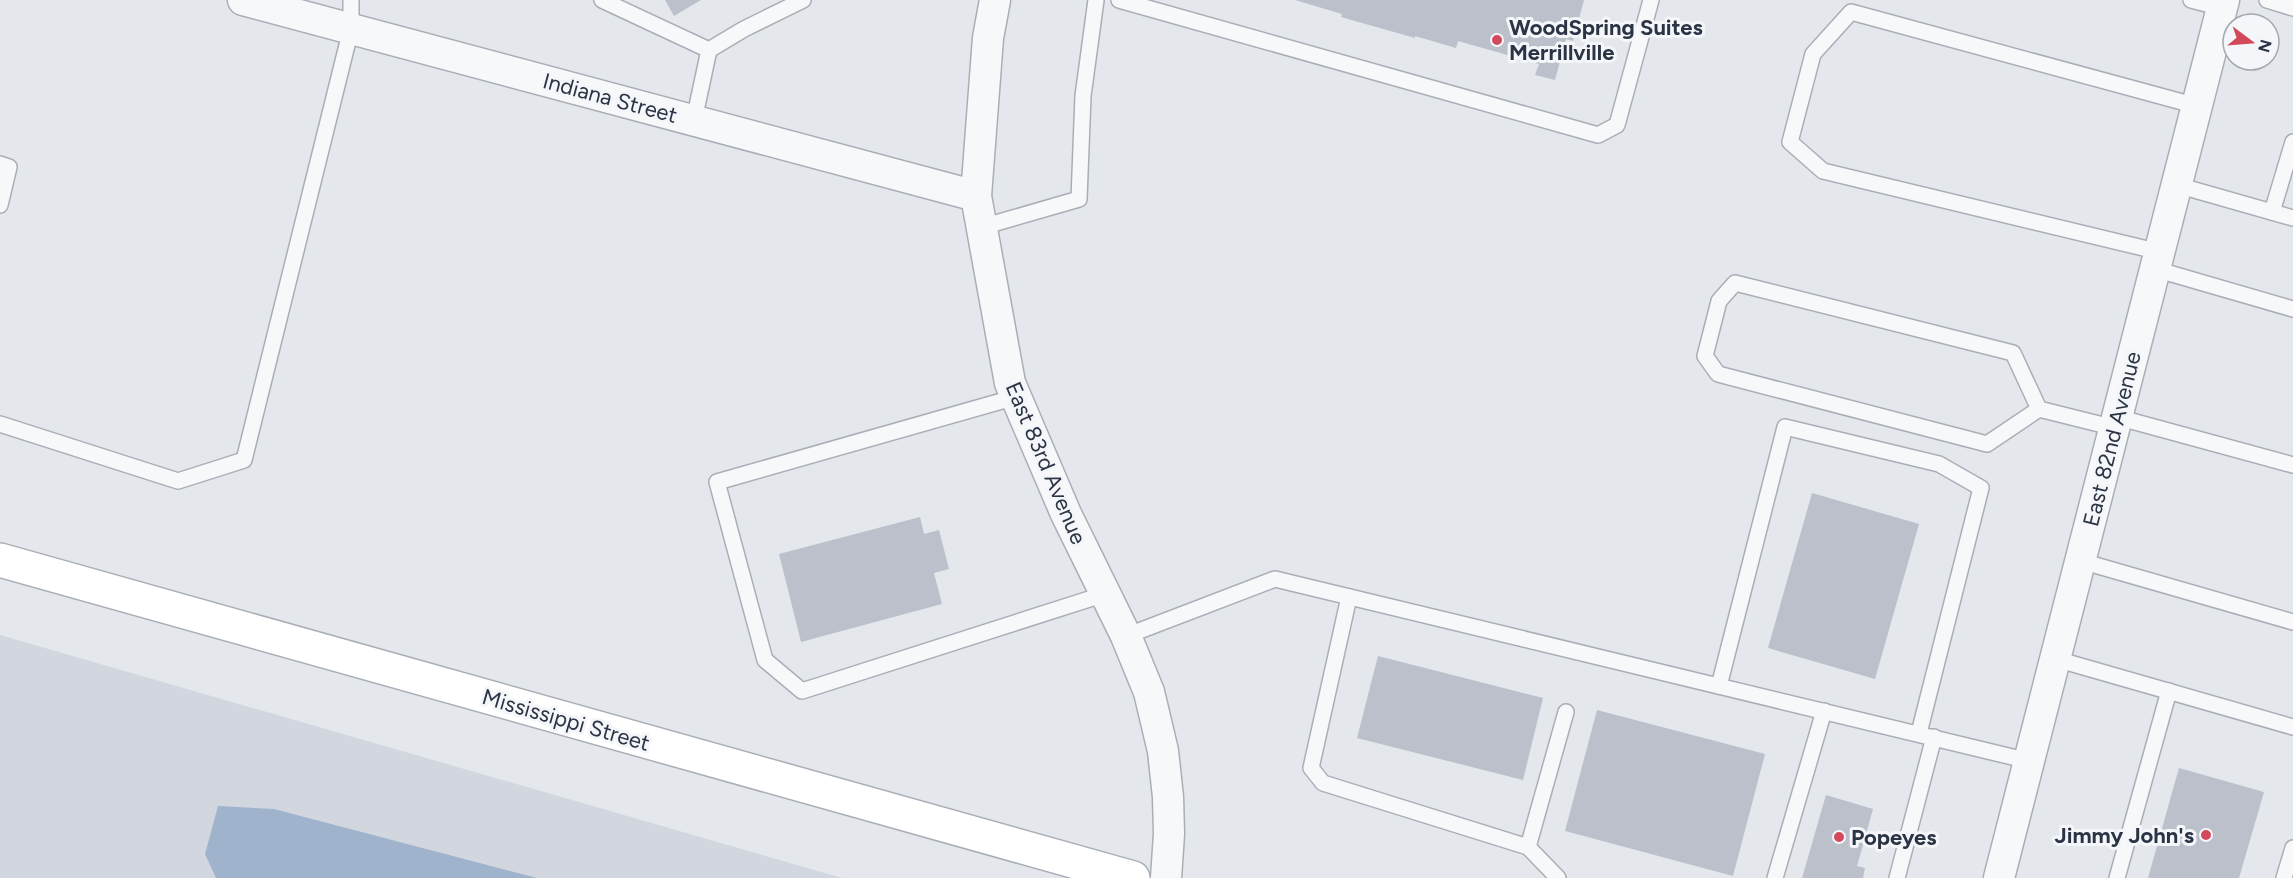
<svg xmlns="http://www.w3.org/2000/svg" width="2293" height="878" font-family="Figtree,sans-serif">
	<rect width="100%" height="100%" fill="#e4e7ec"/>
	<!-- built -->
	<path fill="#d2d6de" d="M 0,635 L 842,878 L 0,878 Z"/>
	<!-- water -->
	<path fill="#9fb4cc" d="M 218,806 L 274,809 L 537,878 L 216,878 L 205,854 Z"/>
	<!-- building -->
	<g fill="#bbc0ca">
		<path d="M 665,0 L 701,0 L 674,16 Z"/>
		<path d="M 1295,0 L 1584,0 L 1573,41 L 1566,39 L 1555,80 L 1535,75 L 1539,64 L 1458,41 L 1456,48 L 1415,36 L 1415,38 L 1341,17 L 1342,14 Z"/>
		<path d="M 1812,493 L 1919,524 L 1875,679 L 1768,648 Z"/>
		<path d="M 920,517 L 924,534 L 939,530 L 949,569 L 934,573 L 942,604 L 801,642 L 779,554 Z"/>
		<path d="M 1378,656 L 1543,698 L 1523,780 L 1357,738 Z"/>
		<path d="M 1597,710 L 1765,754 L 1733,876 L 1565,831 Z"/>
		<path d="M 2179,768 L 2264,792 L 2239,878 L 2148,878 Z"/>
		<path d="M 1826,795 L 1873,809 L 1857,866 L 1865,868 L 1863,878 L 1802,878 Z"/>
	</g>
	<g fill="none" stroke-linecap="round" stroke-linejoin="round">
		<!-- lane casing -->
		<g stroke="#a9aeb7" stroke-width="18">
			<g id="lane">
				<path d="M 602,0 L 709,50"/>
				<path d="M 1119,0 L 1598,135 L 1617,125 L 1651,0"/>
				<path d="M 2191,0 L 2222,8"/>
				<path d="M 2267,0 L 2293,8"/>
				<path d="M 694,120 L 709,50 L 744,29 L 803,0"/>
				<path d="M 0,164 L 9,167 L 0,205"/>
				<path d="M 2177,185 L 2293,218"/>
				<path d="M 2272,212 L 2293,142"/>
				<path d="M 982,227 L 1079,199 L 1083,96 L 1096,0"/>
				<path d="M 2160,252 L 1823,171 L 1790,142 L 1813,54 L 1851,12 L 2197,106"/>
				<path d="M 2155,269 L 2293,309"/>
				<path d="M 1016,397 L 717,482 L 765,660 L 802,691 L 1105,594"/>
				<path d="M 2039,409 L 1987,444 L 1718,374 L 1705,356 L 1719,301 L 1735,283 L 2013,353 L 2039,409 L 2115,428"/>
				<path d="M 2117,417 L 2293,465"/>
				<path d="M 0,424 L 178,481 L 244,460 L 351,29 L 351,0"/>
				<path d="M 2081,561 L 2293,622"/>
				<path d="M 1349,597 L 1311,768 L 1323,783 L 1528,847 L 1558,878"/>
				<path d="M 1126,636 L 1275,579 L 2029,761"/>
				<path d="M 2056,659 L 2293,727"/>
				<path d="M 1719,686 L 1785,427 L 1939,464 L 1981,488 L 1919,733"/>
				<path d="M 1528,847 L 1566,712"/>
				<path d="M 1775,878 L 1824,711"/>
				<path d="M 1897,878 L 1934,737"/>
				<path d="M 2117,878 L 2169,691"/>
				<path d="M 2284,878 L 2293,848"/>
			</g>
		</g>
		<!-- street casing -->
		<g stroke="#a9aeb7" stroke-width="33">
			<g id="street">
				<path d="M 243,0 L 976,196"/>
				<path d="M 995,0 L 988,38 L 976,196 L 1010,383 L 1066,514 L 1126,636 L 1149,692 L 1163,751 L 1168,797 L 1169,834 L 1166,878"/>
				<path d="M 1999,878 L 2224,0"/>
			</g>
		</g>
		<!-- secondary casing -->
		<g stroke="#a9aeb7" stroke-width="36">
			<path id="secondary" d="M 0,560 L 1133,878"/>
		</g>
		<!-- lane -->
		<use href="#lane" stroke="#f7f8fa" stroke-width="15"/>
		<!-- street -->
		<use href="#street" stroke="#f7f8fa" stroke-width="30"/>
		<!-- secondary -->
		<use href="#secondary" stroke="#fff" stroke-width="33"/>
	</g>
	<!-- markers -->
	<g fill="#d1495b" stroke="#f4f6f9" stroke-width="2">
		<circle cx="1497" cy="40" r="6"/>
		<circle cx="2206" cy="835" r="6"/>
		<circle cx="1839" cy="837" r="6"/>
	</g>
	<g text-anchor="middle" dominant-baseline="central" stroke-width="6" stroke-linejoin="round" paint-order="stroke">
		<!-- poi labels -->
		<g font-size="22" font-weight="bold" fill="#2b3445" stroke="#f4f6f9" text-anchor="start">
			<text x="1509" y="27">WoodSpring Suites<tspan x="1509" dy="25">Merrillville</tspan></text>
			<text x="2194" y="835" text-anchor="end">Jimmy John's</text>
			<text x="1851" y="837">Popeyes</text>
		</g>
		<!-- street labels -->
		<g font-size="22" fill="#2b3445" stroke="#f4f6f9">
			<text transform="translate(610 98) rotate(15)">Indiana Street</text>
			<text transform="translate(2112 439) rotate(-76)">East 82nd Avenue</text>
			<text transform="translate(1046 463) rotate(67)">East 83rd Avenue</text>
			<text transform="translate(566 720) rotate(16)">Mississippi Street</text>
		</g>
	</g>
	<!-- north arrow -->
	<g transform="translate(2251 42) rotate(106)"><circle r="28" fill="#f4f6f9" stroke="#a4a8b1" stroke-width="1.5"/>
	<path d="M0-4.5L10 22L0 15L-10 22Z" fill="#d1495b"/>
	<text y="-9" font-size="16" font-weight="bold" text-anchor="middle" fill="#2b3445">N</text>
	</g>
</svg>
